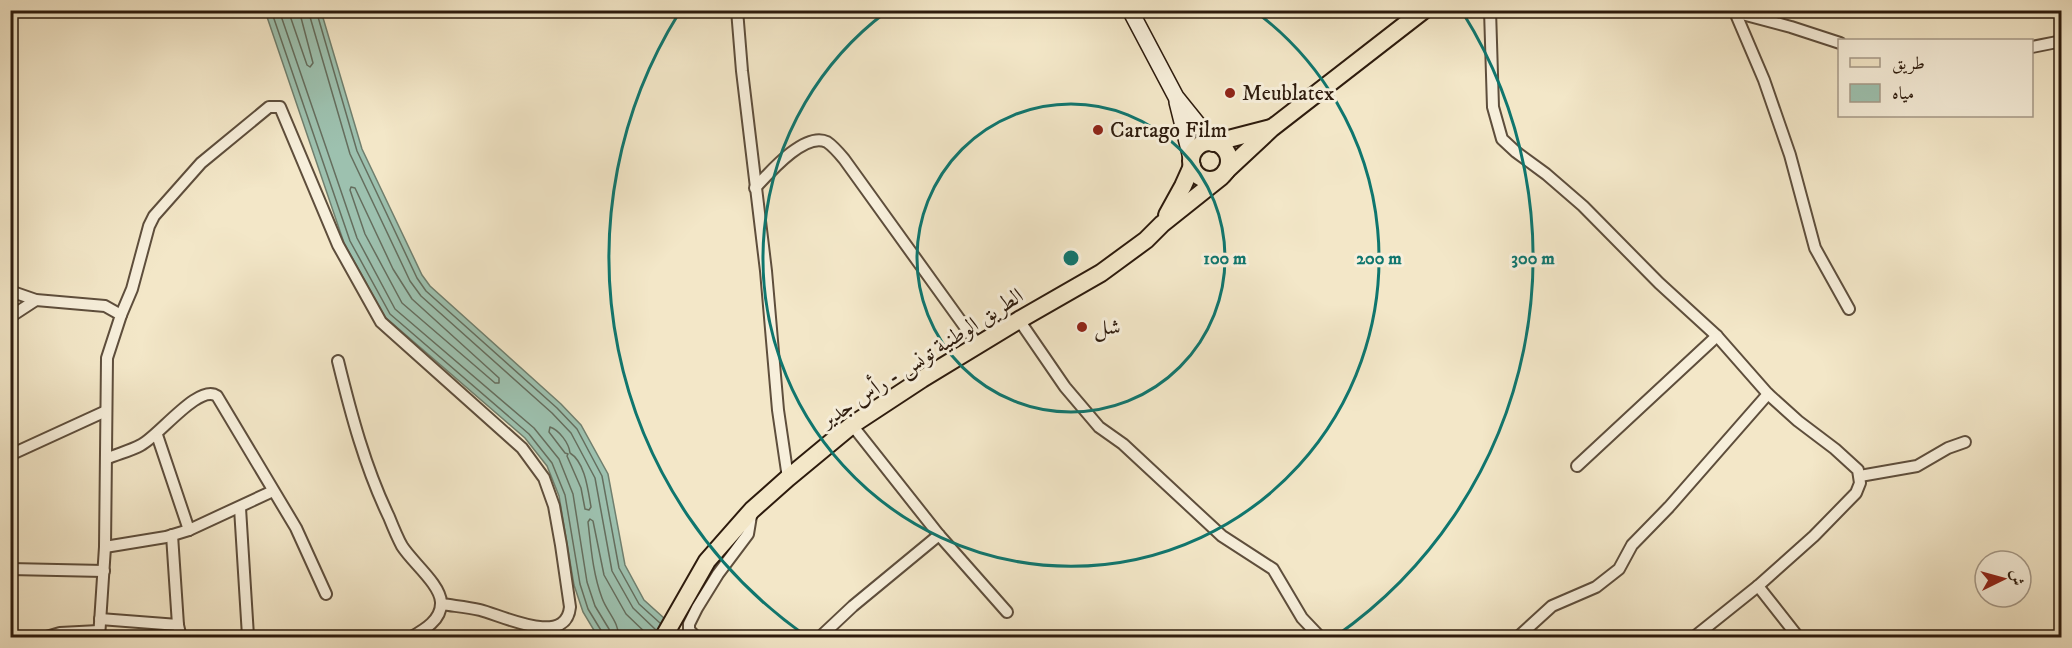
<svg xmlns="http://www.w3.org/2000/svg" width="2072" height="648" font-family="'IM FELL DW Pica',Amiri,serif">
	<rect width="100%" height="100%" fill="#f3e7c8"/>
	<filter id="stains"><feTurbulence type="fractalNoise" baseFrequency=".00333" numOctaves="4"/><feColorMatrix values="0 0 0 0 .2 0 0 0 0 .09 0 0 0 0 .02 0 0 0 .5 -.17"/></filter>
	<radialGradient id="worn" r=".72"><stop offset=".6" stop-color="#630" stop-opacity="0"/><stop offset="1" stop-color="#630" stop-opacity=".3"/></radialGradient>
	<!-- water -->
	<path fill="#9dc1af" stroke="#707f6e" stroke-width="1.5" d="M 265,11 L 321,11 L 362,149 L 422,275 L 430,286 L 561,404 L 581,425 L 608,474 L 625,565 L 644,600 L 685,637 L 598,637 L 583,612 L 574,585 L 559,496 L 547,466 L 525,438 L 385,317 L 344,243 Z"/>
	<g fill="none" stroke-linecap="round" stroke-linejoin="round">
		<!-- shore -->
		<g stroke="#656e5e" stroke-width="1.5">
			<path d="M 271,10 L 350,241 L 390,314 L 529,434 L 552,463 L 565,495 L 580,584 L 588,609 L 602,632 L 603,638"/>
			<path d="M 279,10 L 357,238 L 395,309 L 534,428 L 559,459 L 573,494 L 587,582 L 595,606 L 609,629 L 610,638"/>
			<path d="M 288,10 L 307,65 L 310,67 L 313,63 L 299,10"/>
			<path d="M 308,10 L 350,154 L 410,281 L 421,296 L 552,413 L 571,433 L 595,478 L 612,571 L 633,608 L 656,630"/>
			<path d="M 316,10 L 357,151 L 417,278 L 426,291 L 557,408 L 577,429 L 602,476 L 619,568 L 639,604 L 660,623"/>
			<path d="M 351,187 L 355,188 L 393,269 L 412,299 L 499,378 L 499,383 L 495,383 L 402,303 L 365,234 L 350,190 Z"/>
			<path d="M 550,427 C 559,430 569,443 570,453 C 585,462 588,490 591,507 L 589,510 L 585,509 L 581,488 L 567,456 L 568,454 L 565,453 L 549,432 Z"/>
			<path d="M 619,638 C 619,622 607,612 602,598 C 593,574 591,548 588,522 L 590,519 L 593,521 L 604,575 L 626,614 L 651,638"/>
		</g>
		<!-- minor casing -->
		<g stroke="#5e4e3c" stroke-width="14">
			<g id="minor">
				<path d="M 737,10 L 742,71 L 766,271 L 778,410 L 788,478"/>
				<path d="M 1490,10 L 1493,107 L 1502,139 L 1516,152 L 1546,174 L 1583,206 L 1659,283 L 1717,336 L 1768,394 L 1798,421 L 1835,449 L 1858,470 L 1860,483 L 1856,493 L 1814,536 L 1758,586"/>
				<path d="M 1727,10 L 1791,27 L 1840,43"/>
				<path d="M 1735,12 L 1764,80 L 1790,155 L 1815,248 L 1849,309"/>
				<path d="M 2032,47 L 2062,41"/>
				<path d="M 755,188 C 769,173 805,131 827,142 C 833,146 839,153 844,159 L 978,345"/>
				<path d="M 10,291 L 36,300 L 105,306 L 121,315 L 107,358 L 105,547 L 99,638"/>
				<path d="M 121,315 L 132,289 L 149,226 L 154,216 L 201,163 L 269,107 L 280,107 L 338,245 L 381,322 L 522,448 L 544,478 L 554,506 L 561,545 L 570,607 C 566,648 501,615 480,610 C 467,607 454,606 442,604"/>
				<path d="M 10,317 L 36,300"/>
				<path d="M 1019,320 L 1065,387 L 1099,427 L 1123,444 L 1222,536 L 1273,569 L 1302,618 L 1321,638"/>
				<path d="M 338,361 C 351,414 365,467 389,517 C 393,527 397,537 402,546 C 412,562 440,584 441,602 C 442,620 424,630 410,638"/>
				<path d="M 852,425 L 939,535 L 1007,612"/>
				<path d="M 157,435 L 189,530"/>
				<path d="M 10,455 L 106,411"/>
				<path d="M 106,459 C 117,454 130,451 141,445 C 159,436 199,383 217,396 L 296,528 L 326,594"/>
				<path d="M 1577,466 L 1717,336"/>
				<path d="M 1860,476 L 1917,466 L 1948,448 L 1965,442"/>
				<path d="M 240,508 L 248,636"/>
				<path d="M 172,535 L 178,625 L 181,638"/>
				<path d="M 105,547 L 166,537 L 189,530 L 273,491"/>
				<path d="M 10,569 L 104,571"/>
				<path d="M 100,619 L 178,625"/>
				<path d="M 43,638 L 60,633 L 99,631"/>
				<path d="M 697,638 L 689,630 L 689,624 L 697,608 L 718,574 L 748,534 L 752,510"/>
				<path d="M 819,638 L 853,606 L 939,535"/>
				<path d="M 1517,638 L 1552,606 L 1596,587 L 1619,569 L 1632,545 L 1669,507 L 1768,394"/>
				<path d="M 1693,638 L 1758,586 L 1799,638"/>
			</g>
		</g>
		<!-- secondary casing -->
		<g stroke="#2d1b0d" stroke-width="18">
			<g id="secondary">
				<path d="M 1130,10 L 1176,97 L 1213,143"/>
				<path d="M 1177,102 L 1191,158"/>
			</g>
		</g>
		<!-- primary casing -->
		<g stroke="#2d1b0d" stroke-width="20">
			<g id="primary">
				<circle cx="1210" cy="161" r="19"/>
				<path d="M 1213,143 L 1271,128"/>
				<path d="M 1226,171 L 1272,128 L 1424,10"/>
				<path d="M 1167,215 L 1183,186 L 1192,166"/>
				<path d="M 663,638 L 707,561 L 752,510 L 788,478 L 852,425 L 922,379 L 1019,320 L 1101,273 L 1146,240 L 1162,224 L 1221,177"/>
			</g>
		</g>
		<!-- minor -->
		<use href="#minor" stroke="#f7efdb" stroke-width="10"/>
		<!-- secondary -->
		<use href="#secondary" stroke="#f7efdb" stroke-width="15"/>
		<!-- primary -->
		<use href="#primary" stroke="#f3e7c8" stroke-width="16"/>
	</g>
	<!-- distance rings -->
	<g fill="none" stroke="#0f766e" stroke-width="3">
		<circle cx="1071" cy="258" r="154"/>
		<path d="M1256 12A308 308 0 1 1 886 12"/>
		<path d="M806 636A462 462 0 0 1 679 13M1463 13A462 462 0 0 1 1336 636"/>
	</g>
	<!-- markers -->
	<g fill="#8f2418" stroke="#f7efdb" stroke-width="2">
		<circle cx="1230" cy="93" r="6"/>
		<circle cx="1098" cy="130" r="6"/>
		<circle cx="1082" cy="327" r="6"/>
	</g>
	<g text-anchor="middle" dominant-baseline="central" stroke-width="6" stroke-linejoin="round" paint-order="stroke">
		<!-- poi labels -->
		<g font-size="22" fill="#2d1b0d" stroke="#f7efdb" text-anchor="start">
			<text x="1242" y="93">Meublatex</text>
			<text x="1110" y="130">Cartago Film</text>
			<text x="1094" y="327">شل</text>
		</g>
		<!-- street labels -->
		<g font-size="22" fill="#2d1b0d" stroke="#f7efdb">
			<text transform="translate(922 358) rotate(-33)">الطريق الوطنية تونس - رأس جدير</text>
		</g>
	</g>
	<circle cx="1071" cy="258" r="9" fill="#0f766e" stroke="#f7efdb" stroke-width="3"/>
	<g font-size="18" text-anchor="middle" font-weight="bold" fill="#0f766e" stroke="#f7efdb" stroke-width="6" stroke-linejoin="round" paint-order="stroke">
		<text x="1225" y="264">100 m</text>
		<text x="1379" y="264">200 m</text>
		<text x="1533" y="264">300 m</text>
	</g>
	<!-- margin -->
	<rect width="2072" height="648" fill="none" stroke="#f3e7c8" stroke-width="36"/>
	<rect x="12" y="12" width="2048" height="624" fill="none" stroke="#2d1b0d" stroke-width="3"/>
	<rect x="18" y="18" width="2036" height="612" fill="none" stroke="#2d1b0d" stroke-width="1.5"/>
	<!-- legend -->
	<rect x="1838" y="39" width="195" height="78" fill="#f7efdb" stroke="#a69a89" stroke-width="1.5"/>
	<rect x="1850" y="58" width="30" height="9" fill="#f3e7c8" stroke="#a69a89" stroke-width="1.5"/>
	<text x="1892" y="69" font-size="18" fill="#2d1b0d">طريق</text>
	<rect x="1850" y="84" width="30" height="18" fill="#9dc1af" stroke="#a69a89" stroke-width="1.5"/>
	<text x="1892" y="99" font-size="18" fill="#2d1b0d">مياه</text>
	<!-- north arrow -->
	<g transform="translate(2003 579) rotate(85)"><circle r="28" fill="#f7efdb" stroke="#a69a89" stroke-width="1.5"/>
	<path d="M0-4.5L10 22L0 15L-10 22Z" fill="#8f2418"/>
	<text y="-9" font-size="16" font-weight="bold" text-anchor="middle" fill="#2d1b0d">ش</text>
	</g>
	<rect width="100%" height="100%" filter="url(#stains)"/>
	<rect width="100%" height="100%" fill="url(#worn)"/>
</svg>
